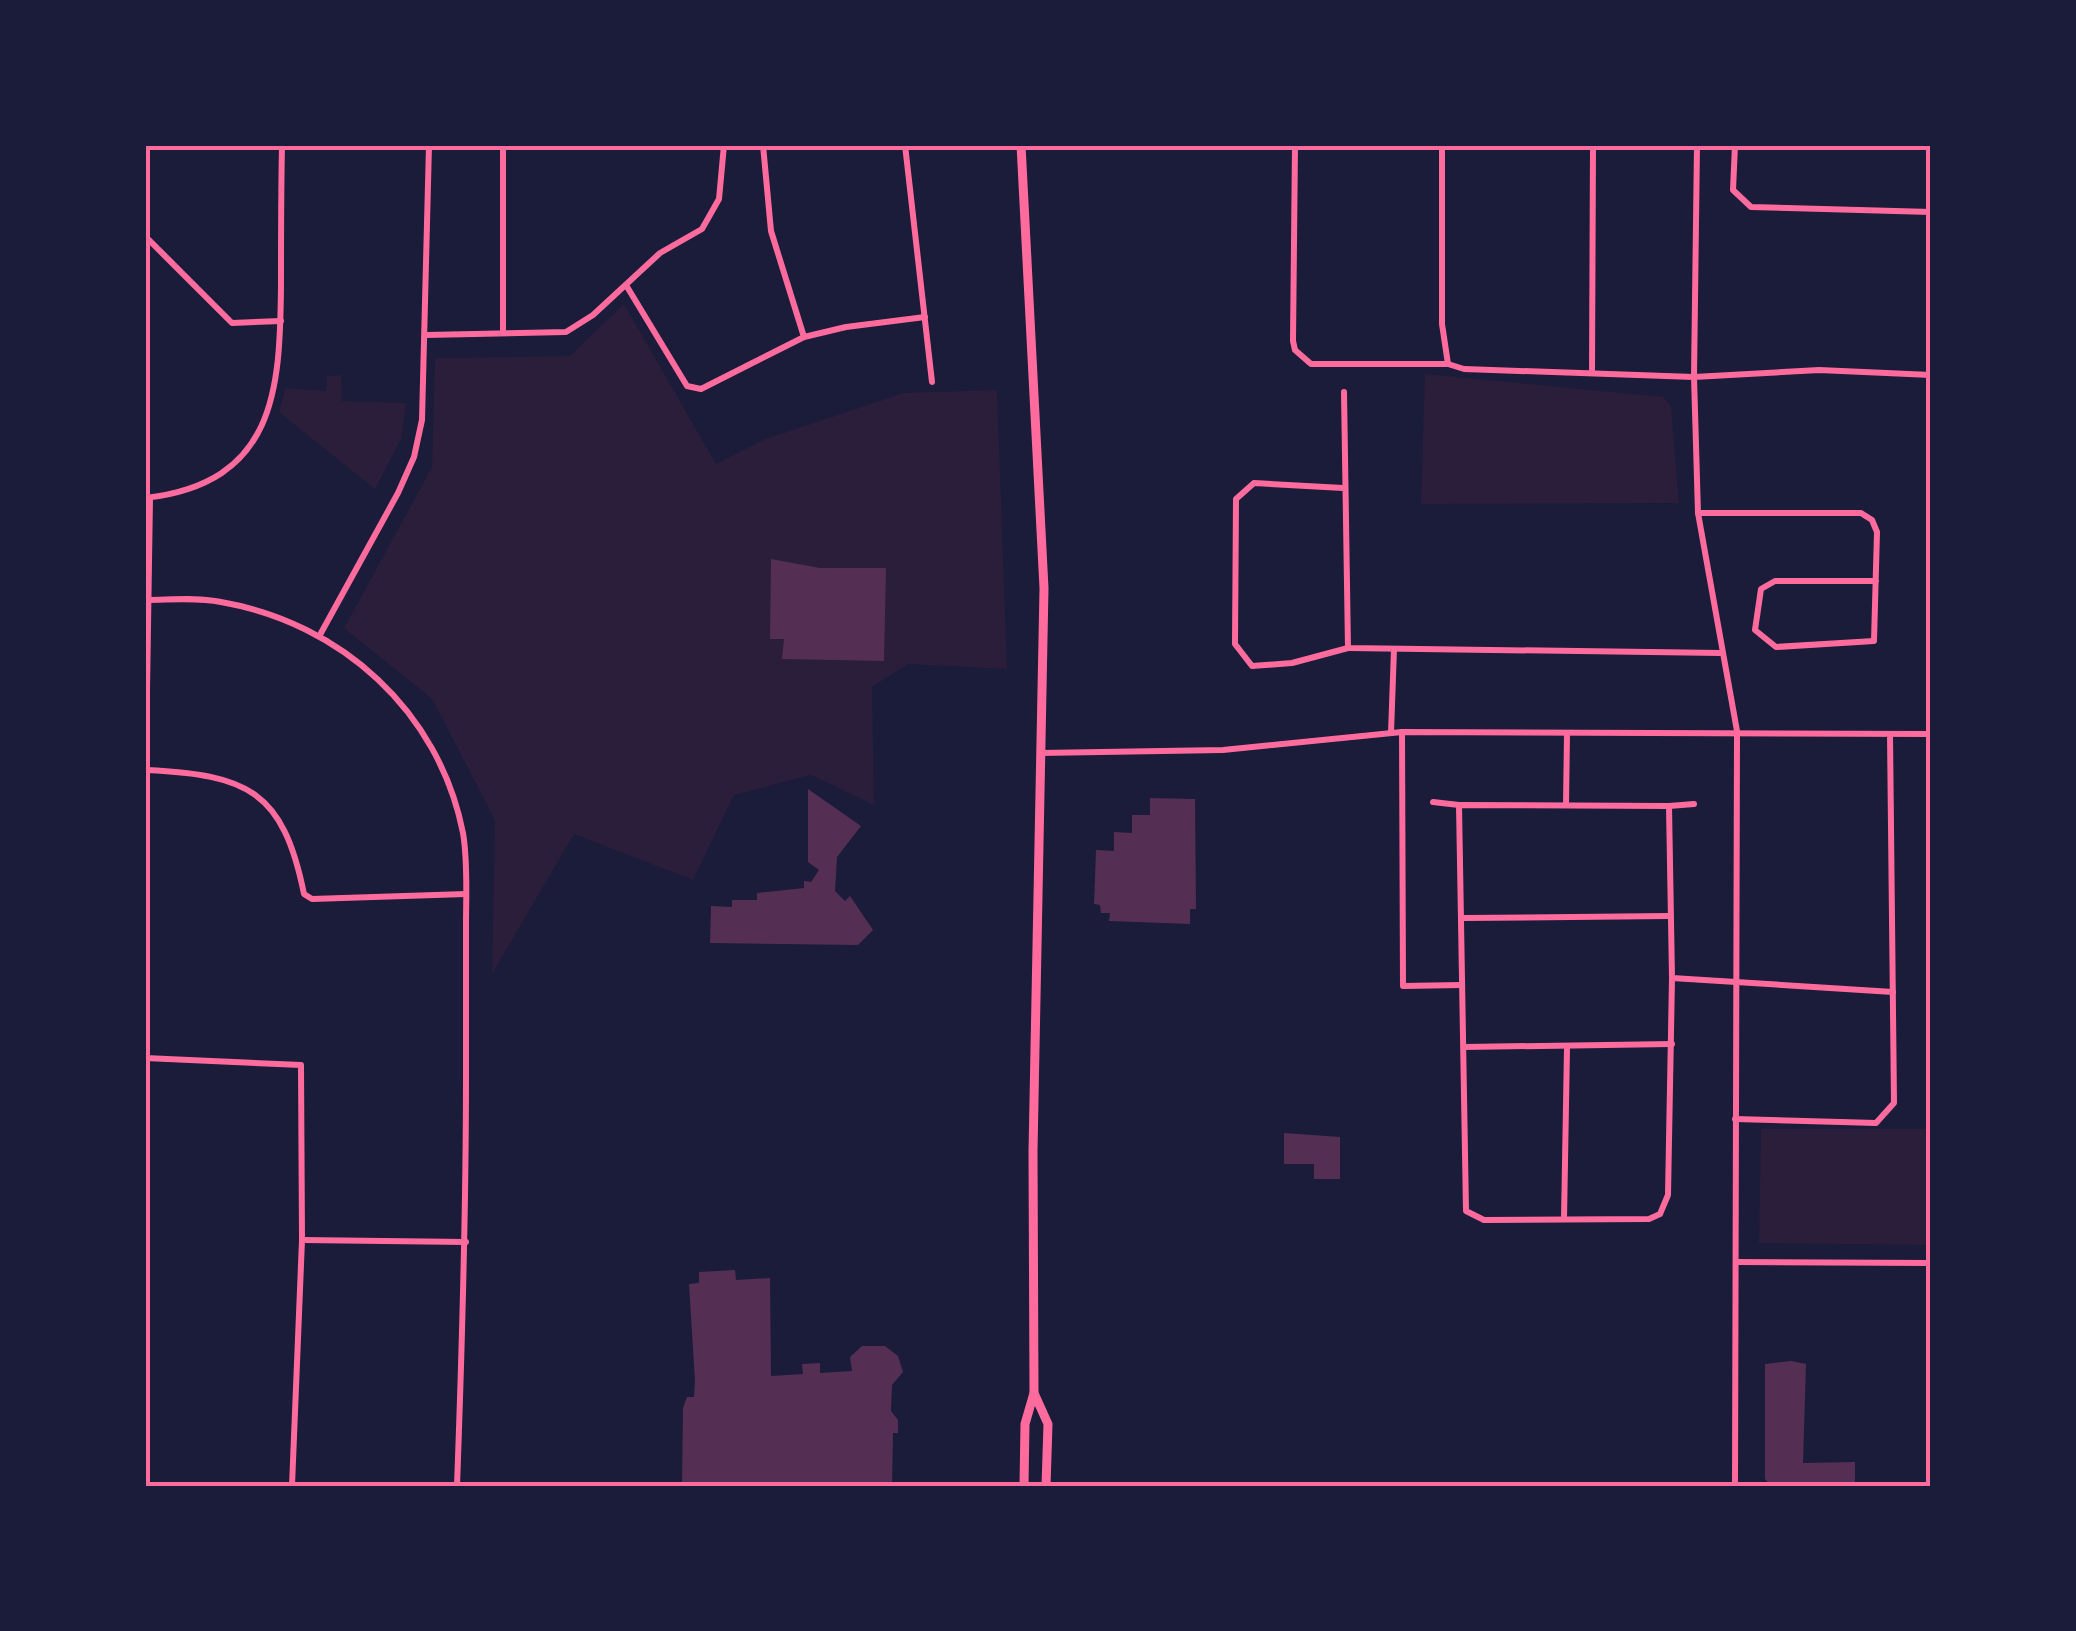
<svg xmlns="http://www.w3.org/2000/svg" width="2076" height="1631" font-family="Raleway,sans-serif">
	<rect width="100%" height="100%" fill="#1b1b3a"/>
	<!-- green -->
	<g fill="#2a1e3b">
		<path d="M 624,304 L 716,464 L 763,440 L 904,393 L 997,390 L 1007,669 L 908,664 L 872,687 L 874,805 L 811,775 L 734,795 L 693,880 L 574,834 L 492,974 L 495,820 L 432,699 L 344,628 L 432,467 L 435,358 L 570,356 Z"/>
		<path d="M 1425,374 L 1663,397 L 1671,406 L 1679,503 L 1421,504 Z"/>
		<path d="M 341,375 L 342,401 L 406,403 L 401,439 L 375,489 L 279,412 L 285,388 L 326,391 L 327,376 Z"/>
		<path d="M 1761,1129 L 1931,1129 L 1931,1245 L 1759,1243 Z"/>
	</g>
	<!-- building -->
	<g fill="#542f53">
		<path d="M 771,559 L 820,568 L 886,568 L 884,661 L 782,659 L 784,639 L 770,639 Z"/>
		<path d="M 808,789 L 861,826 L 837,857 L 835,891 L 845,901 L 850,896 L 873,930 L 858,945 L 710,943 L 711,906 L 732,907 L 732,900 L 757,900 L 757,893 L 804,888 L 804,881 L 811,882 L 819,870 L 808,862 Z"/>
		<path d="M 1150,798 L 1195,799 L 1196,909 L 1190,909 L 1190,924 L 1109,921 L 1110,913 L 1101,913 L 1100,905 L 1094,904 L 1096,850 L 1114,851 L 1114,832 L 1132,833 L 1132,815 L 1150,815 Z"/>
		<path d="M 1284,1133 L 1340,1137 L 1340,1179 L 1314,1179 L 1314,1164 L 1284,1164 Z"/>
		<path d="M 735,1270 L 736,1280 L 770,1278 L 771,1376 L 803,1374 L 802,1364 L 820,1363 L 820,1373 L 852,1371 L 850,1357 L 862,1346 L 885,1346 L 898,1356 L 903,1372 L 892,1385 L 891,1411 L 898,1420 L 898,1433 L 893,1433 L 892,1486 L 682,1486 L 683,1408 L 687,1397 L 694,1397 L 695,1381 L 689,1284 L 699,1283 L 699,1272 Z"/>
		<path d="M 1791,1361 L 1806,1364 L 1803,1463 L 1855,1462 L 1855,1486 L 1771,1486 L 1765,1479 L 1765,1364 Z"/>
	</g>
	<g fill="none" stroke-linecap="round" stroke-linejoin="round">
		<!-- minor -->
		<g stroke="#ff6b9d" stroke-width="6">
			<path d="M 503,145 L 503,333"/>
			<path d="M 763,145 L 771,231 L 804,337"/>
			<path d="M 905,145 L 932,382"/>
			<path d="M 1295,145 L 1293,341 L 1295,350 L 1311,364 L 1448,364 L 1464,369 L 1694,377 L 1819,370 L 1931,375"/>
			<path d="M 1442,145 L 1442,324 L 1448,364"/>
			<path d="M 1697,145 L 1694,377 L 1698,513 L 1737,731 L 1735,1486"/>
			<path d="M 1735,145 L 1733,190 L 1751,207 L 1931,212"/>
			<path d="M 145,236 L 232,323 L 281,321"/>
			<path d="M 626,285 L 687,386 L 701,389 L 804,337 L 846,327 L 925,317"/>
			<path d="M 426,335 L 566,332 L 593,315 L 660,253 L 702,229 L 719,199 L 724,145"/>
			<path d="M 1592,373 L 1593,145"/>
			<path d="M 1344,392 L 1348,648 L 1721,653"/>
			<path d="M 1343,488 L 1254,483 L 1236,499 L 1235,644 L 1252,666 L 1292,663 L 1348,648"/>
			<path d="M 145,498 C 276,483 280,390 281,285 C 281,238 281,192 282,145"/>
			<path d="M 1698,513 L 1861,513 L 1872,520 L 1877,532 L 1874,641 L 1776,647 L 1755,630 L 1761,589 L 1775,581 L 1876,581"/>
			<path d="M 145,600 C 170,600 197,597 221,602 C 341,623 439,711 463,833 C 468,862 466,895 466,924 C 466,975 466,1025 466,1076 C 466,1213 462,1349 457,1486"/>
			<path d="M 321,633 L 398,493 L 414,457 L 422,420 L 429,145"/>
			<path d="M 1402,732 L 1403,986 L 1461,985"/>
			<path d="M 1391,733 L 1394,649"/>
			<path d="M 1040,753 L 1223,750 L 1402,732 L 1931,734"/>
			<path d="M 147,770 C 247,775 283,790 304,894 L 312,899 L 466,894"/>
			<path d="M 1433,802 L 1459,805"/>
			<path d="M 1459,805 L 1669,806 L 1672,978 L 1668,1195 L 1660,1214 L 1649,1219 L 1484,1220 L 1466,1211 Z"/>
			<path d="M 1566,805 L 1567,734"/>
			<path d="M 1669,806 L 1694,804"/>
			<path d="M 145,819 L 150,498"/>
			<path d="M 1463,918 L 1668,916"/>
			<path d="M 1672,978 L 1893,992"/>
			<path d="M 1464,1047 L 1672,1044"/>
			<path d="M 145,1058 L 301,1065 L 302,1240 L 292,1486"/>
			<path d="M 1735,1119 L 1876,1123 L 1894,1103 L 1890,734"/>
			<path d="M 1564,1219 L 1567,1048"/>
			<path d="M 302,1240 L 466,1242"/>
			<path d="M 1736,1262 L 1931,1263"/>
		</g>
		<!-- secondary -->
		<g stroke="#ff6b9d" stroke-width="9">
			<path d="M 1021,145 L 1044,588 L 1033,1151 L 1034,1393 L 1025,1424 L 1024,1486"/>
			<path d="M 1034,1393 L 1048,1424 L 1046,1486"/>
		</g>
	</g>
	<!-- border -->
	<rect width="2076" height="1631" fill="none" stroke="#1b1b3a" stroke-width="295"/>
	<rect x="148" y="148" width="1780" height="1336" fill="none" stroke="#ff6b9d" stroke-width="4"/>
</svg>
